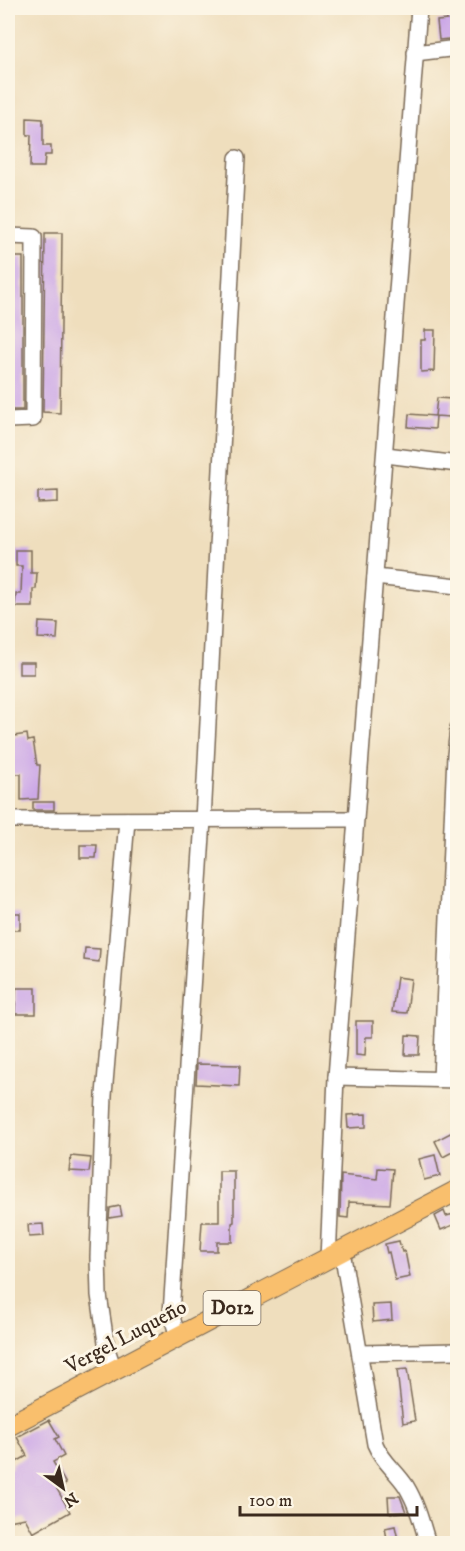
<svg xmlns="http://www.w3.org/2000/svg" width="465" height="1551" font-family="'IM FELL DW Pica',serif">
	<rect width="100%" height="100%" fill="#fcf5e5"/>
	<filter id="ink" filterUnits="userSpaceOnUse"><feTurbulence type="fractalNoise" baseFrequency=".0167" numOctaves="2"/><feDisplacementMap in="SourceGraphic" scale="12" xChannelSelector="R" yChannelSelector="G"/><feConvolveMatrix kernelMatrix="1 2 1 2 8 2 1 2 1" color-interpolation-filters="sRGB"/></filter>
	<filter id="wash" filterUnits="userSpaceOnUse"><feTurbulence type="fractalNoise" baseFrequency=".008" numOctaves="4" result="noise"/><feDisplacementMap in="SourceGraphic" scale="24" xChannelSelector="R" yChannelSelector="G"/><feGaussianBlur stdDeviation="1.35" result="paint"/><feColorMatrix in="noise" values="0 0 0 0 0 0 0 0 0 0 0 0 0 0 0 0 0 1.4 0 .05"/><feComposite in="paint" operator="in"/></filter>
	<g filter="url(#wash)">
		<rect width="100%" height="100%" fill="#efdebd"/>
		<g id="blocks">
			<!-- building -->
			<g fill="#cca8e7">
				<path d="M 447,8 L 458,8 L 458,38 L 439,40 L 437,21 L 447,20 Z"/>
				<path d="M 27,118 L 43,119 L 43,146 L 51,146 L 51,155 L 45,155 L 44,167 L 30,167 L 31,135 L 27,135 Z"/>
				<path d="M 45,233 L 62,233 L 60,413 L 43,412 Z"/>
				<rect x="8" y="257" width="15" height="153"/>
				<path d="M 425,330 L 435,330 L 434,371 L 421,372 L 421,340 L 425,340 Z"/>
				<path d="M 437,398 L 452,399 L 450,417 L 436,416 L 435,429 L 408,427 L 409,414 L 435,416 Z"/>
				<path d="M 58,491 L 58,502 L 38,503 L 38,492 Z"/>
				<path d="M 16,550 L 31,550 L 31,573 L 37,573 L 36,589 L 33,589 L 33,607 L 15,607 L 16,594 L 21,594 L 22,566 L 16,566 Z"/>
				<path d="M 39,622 L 58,623 L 57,639 L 38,638 Z"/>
				<rect x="19" y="662" width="15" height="12"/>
				<path d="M 27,734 L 28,741 L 33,740 L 37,765 L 40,765 L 38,799 L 21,800 L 21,774 L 11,774 L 8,737 Z"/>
				<rect x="33" y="802" width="21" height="8"/>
				<path d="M 80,845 L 97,845 L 96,858 L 80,858 Z"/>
				<rect x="8" y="913" width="12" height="17"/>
				<path d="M 85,948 L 100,949 L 99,962 L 84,960 Z"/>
				<path d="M 397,977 L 411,979 L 407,1013 L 392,1012 Z"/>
				<path d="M 16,988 L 36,988 L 36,1014 L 15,1014 Z"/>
				<path d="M 356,1021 L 373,1021 L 373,1037 L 366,1037 L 365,1056 L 356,1055 Z"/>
				<path d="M 406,1035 L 420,1036 L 419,1055 L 405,1055 Z"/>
				<path d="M 197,1064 L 240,1065 L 239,1086 L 196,1084 Z"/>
				<path d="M 366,1114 L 366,1127 L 348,1128 L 347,1115 Z"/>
				<path d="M 458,1129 L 458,1149 L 443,1157 L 435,1141 Z"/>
				<path d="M 435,1155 L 440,1176 L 424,1180 L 419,1159 Z"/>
				<path d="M 71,1156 L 91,1158 L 89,1172 L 69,1171 Z"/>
				<path d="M 378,1168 L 393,1169 L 390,1204 L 349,1202 L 348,1218 L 340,1217 L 341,1175 L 377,1179 Z"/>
				<path d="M 219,1171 L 234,1171 L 234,1222 L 232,1223 L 232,1242 L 217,1242 L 217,1251 L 200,1251 L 202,1222 L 219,1222 Z"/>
				<path d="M 120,1206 L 122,1216 L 109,1218 L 110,1208 Z"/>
				<path d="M 444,1211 L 446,1216 L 458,1213 L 458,1223 L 441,1230 L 435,1216 Z"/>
				<path d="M 43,1224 L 44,1236 L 29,1237 L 28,1225 Z"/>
				<path d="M 399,1241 L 402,1252 L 405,1251 L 410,1277 L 395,1280 L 389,1252 L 387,1253 L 385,1244 Z"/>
				<path d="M 391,1304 L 392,1320 L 373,1322 L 372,1305 Z"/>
				<path d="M 407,1369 L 415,1421 L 403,1423 L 397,1370 Z"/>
				<path d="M 49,1420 L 59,1437 L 55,1439 L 64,1456 L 53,1462 L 66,1484 L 57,1489 L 70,1512 L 33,1533 L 25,1518 L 8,1521 L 8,1470 L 12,1467 L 11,1465 L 27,1456 L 17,1437 Z"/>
				<path d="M 388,1496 L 400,1496 L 406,1512 L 389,1513 Z"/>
				<path d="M 395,1526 L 399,1544 L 388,1544 L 385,1528 Z"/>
			</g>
		</g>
	</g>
	<g filter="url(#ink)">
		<use href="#blocks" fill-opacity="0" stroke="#7a6956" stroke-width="1.5"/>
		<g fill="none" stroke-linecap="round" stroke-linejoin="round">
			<!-- minor casing -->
			<g stroke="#7a6956" stroke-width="18">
				<g id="minor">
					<path d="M 415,53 L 458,48"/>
					<path d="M 8,236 L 34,237 L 33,419 L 8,420"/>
					<path d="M 386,455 L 458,464"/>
					<path d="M 375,577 L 458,586"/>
					<path d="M 8,820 L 355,819"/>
					<path d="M 336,1077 L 458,1080"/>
					<path d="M 441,1079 L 455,755 L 458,729"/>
					<path d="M 342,1251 L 375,1444 C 382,1461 396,1471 406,1486 C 417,1504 422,1524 428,1544"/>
					<path d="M 328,1259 L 336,1077 L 419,8"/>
					<path d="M 178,1337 L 171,1314 L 203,820 L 237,158"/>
					<path d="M 360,1353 L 458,1351"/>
					<path d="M 114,1370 L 107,1349 L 99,1295 L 98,1257 L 104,1095 L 127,820"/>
				</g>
			</g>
			<!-- major casing -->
			<g stroke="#7a6956" stroke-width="22">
				<path id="major" d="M 8,1426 L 458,1190"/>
			</g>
			<!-- minor -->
			<use href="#minor" stroke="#fff" stroke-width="15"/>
			<!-- major -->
			<use href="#major" stroke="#f9bf6d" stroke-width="20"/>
		</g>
	</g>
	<g text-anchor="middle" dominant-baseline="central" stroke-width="6" stroke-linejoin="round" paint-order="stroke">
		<!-- shield labels -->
		<rect fill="#fcf5e5" stroke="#75675a" stroke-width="1.5" x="203.5" y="1291" width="57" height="34" rx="4.5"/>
		<g font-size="20" font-weight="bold" fill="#3b2a1e">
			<text x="232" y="1308">D012</text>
		</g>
		<!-- street labels -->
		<g font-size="21" fill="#3b2a1e" stroke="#fcf5e5">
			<text transform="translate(126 1337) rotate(-28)">Vergel Luqueño</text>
		</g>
	</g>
	<!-- margin -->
	<rect width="465" height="1551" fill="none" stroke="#fcf5e5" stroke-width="30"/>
	<!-- north arrow -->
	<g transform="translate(63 1488) rotate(147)" stroke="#fcf5e5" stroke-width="4.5" paint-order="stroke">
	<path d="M0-4.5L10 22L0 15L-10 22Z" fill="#3b2a1e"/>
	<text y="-9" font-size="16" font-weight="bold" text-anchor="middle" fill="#3b2a1e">N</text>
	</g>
	<!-- scale -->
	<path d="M240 1506v9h177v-9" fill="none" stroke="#3b2a1e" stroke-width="3"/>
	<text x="249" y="1506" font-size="18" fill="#3b2a1e" stroke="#fcf5e5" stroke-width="4.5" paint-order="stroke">100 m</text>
</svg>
